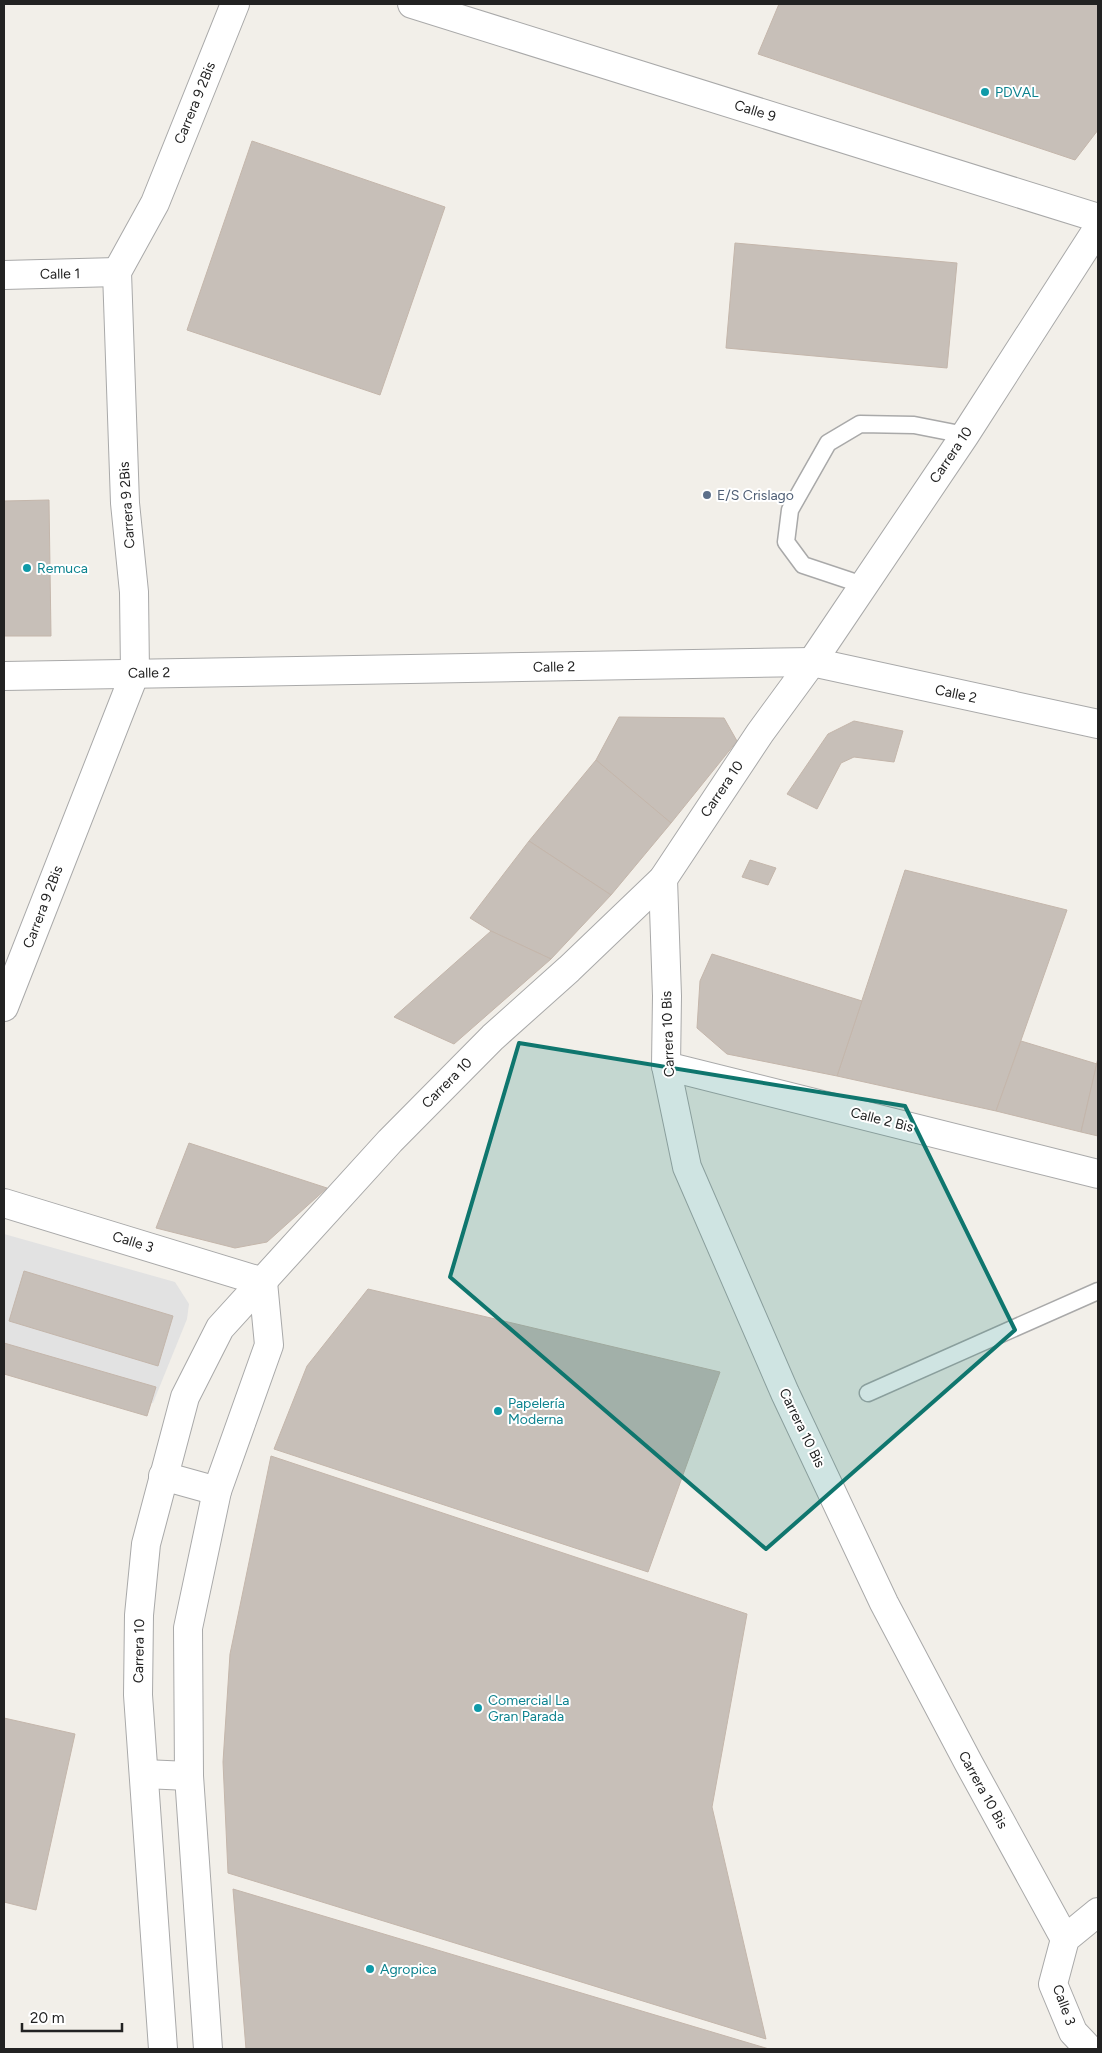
<svg xmlns="http://www.w3.org/2000/svg" width="1102" height="2053" font-family="Figtree,sans-serif">
	<rect width="100%" height="100%" fill="#f2efe9"/>
	<!-- parking -->
	<path fill="#e2e2e2" d="M 4,1234 L 175,1282 L 189,1304 L 187,1319 L 153,1403 L 4,1357 Z"/>
	<!-- building -->
	<g fill="#c7bfb8" stroke="#c4b6ab">
		<path d="M 779,4 L 1098,4 L 1098,130 L 1075,160 L 758,54 Z"/>
		<path d="M 252,141 L 445,207 L 380,395 L 187,330 Z"/>
		<path d="M 735,243 L 957,263 L 947,368 L 726,348 Z"/>
		<path d="M 49,500 L 51,636 L 4,636 L 4,501 Z"/>
		<path d="M 619,717 L 724,718 L 737,741 L 671,823 L 596,760 Z"/>
		<path d="M 854,721 L 903,731 L 894,762 L 854,757 L 841,763 L 817,809 L 787,794 L 828,734 Z"/>
		<path d="M 596,760 L 671,823 L 611,895 L 529,841 Z"/>
		<path d="M 529,841 L 611,895 L 551,959 L 491,931 L 470,918 Z"/>
		<path d="M 750,860 L 776,868 L 768,885 L 742,877 Z"/>
		<path d="M 905,870 L 1067,910 L 996,1111 L 837,1076 Z"/>
		<path d="M 491,931 L 551,959 L 454,1044 L 394,1017 Z"/>
		<path d="M 712,954 L 862,1001 L 837,1076 L 727,1054 L 697,1028 L 700,981 Z"/>
		<path d="M 1021,1041 L 1097,1064 L 1081,1132 L 996,1111 Z"/>
		<path d="M 1098,1058 L 1098,1136 L 1081,1132 Z"/>
		<path d="M 189,1143 L 327,1188 L 267,1242 L 235,1248 L 156,1228 Z"/>
		<path d="M 24,1271 L 173,1316 L 158,1366 L 9,1321 Z"/>
		<path d="M 368,1289 L 720,1372 L 648,1572 L 274,1449 L 307,1366 Z"/>
		<path d="M 4,1343 L 156,1387 L 147,1416 L 4,1374 Z"/>
		<path d="M 271,1456 L 747,1614 L 712,1807 L 766,2039 L 228,1873 L 223,1762 L 230,1654 Z"/>
		<path d="M 4,1718 L 75,1734 L 36,1910 L 4,1902 Z"/>
		<path d="M 233,1889 L 769,2049 L 246,2049 Z"/>
	</g>
	<g fill="none" stroke-linecap="round" stroke-linejoin="round">
		<!-- service casing -->
		<g stroke="#a9a9a9" stroke-width="19">
			<g id="service">
				<path d="M 863,585 L 803,565 L 786,542 L 790,510 L 828,443 L 860,424 L 914,425 L 965,435"/>
				<path d="M 868,1393 L 1098,1291"/>
			</g>
		</g>
		<!-- minor casing -->
		<g stroke="#a9a9a9" stroke-width="30">
			<g id="minor">
				<path d="M 412,4 L 1098,218"/>
				<path d="M 4,275 L 117,272"/>
				<path d="M 4,676 L 812,662 L 1098,724"/>
				<path d="M 663,879 L 667,996 L 666,1066 L 687,1167 L 785,1393 L 884,1603 L 968,1762 L 1065,1939"/>
				<path d="M 4,1007 L 135,673 L 134,592 L 125,503 L 117,272 L 155,203 L 235,4"/>
				<path d="M 666,1066 L 1098,1174"/>
				<path d="M 4,1203 L 263,1282"/>
				<path d="M 163,1476 L 217,1491"/>
				<path d="M 144,1774 L 189,1776"/>
				<path d="M 163,2049 L 138,1695 L 139,1615 L 146,1544 L 185,1397 L 220,1328 L 390,1141 L 493,1037 L 569,969 L 663,879 L 760,733 L 812,662 L 965,435 L 1098,228"/>
				<path d="M 208,2049 L 189,1776 L 188,1628 L 217,1491 L 269,1345 L 263,1282"/>
				<path d="M 1089,2049 L 1073,2032 L 1053,1984 L 1065,1939 L 1098,1912"/>
			</g>
		</g>
		<!-- service -->
		<use href="#service" stroke="#fff" stroke-width="16"/>
		<!-- minor -->
		<use href="#minor" stroke="#fff" stroke-width="28"/>
	</g>
	<!-- marked area -->
	<path fill="#0f766e" fill-opacity="0.2" stroke="#0f766e" stroke-width="4" stroke-linejoin="round" d="M 519,1043 L 905,1106 L 1015,1330 L 766,1549 L 450,1277 Z"/>
	<!-- markers -->
	<g fill="#0f9aa8" stroke="#fff" stroke-width="2">
		<circle cx="985" cy="92" r="5"/>
		<circle cx="27" cy="568" r="5"/>
		<circle cx="498" cy="1411" r="5"/>
		<circle cx="478" cy="1708" r="5"/>
		<circle cx="370" cy="1969" r="5"/>
	</g>
	<circle fill="#5c6f8a" stroke="#fff" stroke-width="2" cx="707" cy="495" r="5"/>
	<g text-anchor="middle" dominant-baseline="central" stroke-width="4" stroke-linejoin="round" paint-order="stroke">
		<!-- culture labels -->
		<g font-size="14" fill="#0d838f" stroke="#fff" text-anchor="start">
			<text x="995" y="92">PDVAL</text>
			<text x="37" y="568">Remuca</text>
			<text x="508" y="1403">Papelería<tspan x="508" dy="16">Moderna</tspan></text>
			<text x="488" y="1700">Comercial La<tspan x="488" dy="16">Gran Parada</tspan></text>
			<text x="380" y="1969">Agropica</text>
		</g>
		<!-- street labels -->
		<g font-size="14" fill="#222" stroke="#fff">
			<text transform="translate(195 103) rotate(-68)">Carrera 9 2Bis</text>
			<text transform="translate(755 111) rotate(17)">Calle 9</text>
			<text transform="translate(60 274) rotate(-1)">Calle 1</text>
			<text transform="translate(951 455) rotate(-56)">Carrera 10</text>
			<text transform="translate(127 505) rotate(-94)">Carrera 9 2Bis</text>
			<text transform="translate(554 667) rotate(-1)">Calle 2</text>
			<text transform="translate(149 673) rotate(-1)">Calle 2</text>
			<text transform="translate(956 694) rotate(12)">Calle 2</text>
			<text transform="translate(722 789) rotate(-56)">Carrera 10</text>
			<text transform="translate(43 907) rotate(-69)">Carrera 9 2Bis</text>
			<text transform="translate(668 1034) rotate(-92)">Carrera 10 Bis</text>
			<text transform="translate(447 1083) rotate(-45)">Carrera 10</text>
			<text transform="translate(882 1120) rotate(14)">Calle 2 Bis</text>
			<text transform="translate(133 1242) rotate(17)">Calle 3</text>
			<text transform="translate(802 1428) rotate(64)">Carrera 10 Bis</text>
			<text transform="translate(139 1651) rotate(-89)">Carrera 10</text>
			<text transform="translate(983 1790) rotate(61)">Carrera 10 Bis</text>
			<text transform="translate(1064 2005) rotate(70)">Calle 3</text>
		</g>
		<!-- service labels -->
		<g font-size="14" fill="#4e5e75" stroke="#fff" text-anchor="start">
			<text x="717" y="495">E/S Crislago</text>
		</g>
	</g>
	<!-- border -->
	<rect width="1102" height="2053" fill="none" stroke="#222222" stroke-width="10"/>
	<!-- scale -->
	<path d="M22 2023v8h100v-8" fill="none" stroke="#222222" stroke-width="2.5"/>
	<text x="30" y="2023" font-size="15" fill="#222222" stroke="#ffffff" stroke-width="4" paint-order="stroke">20 m</text>
</svg>
